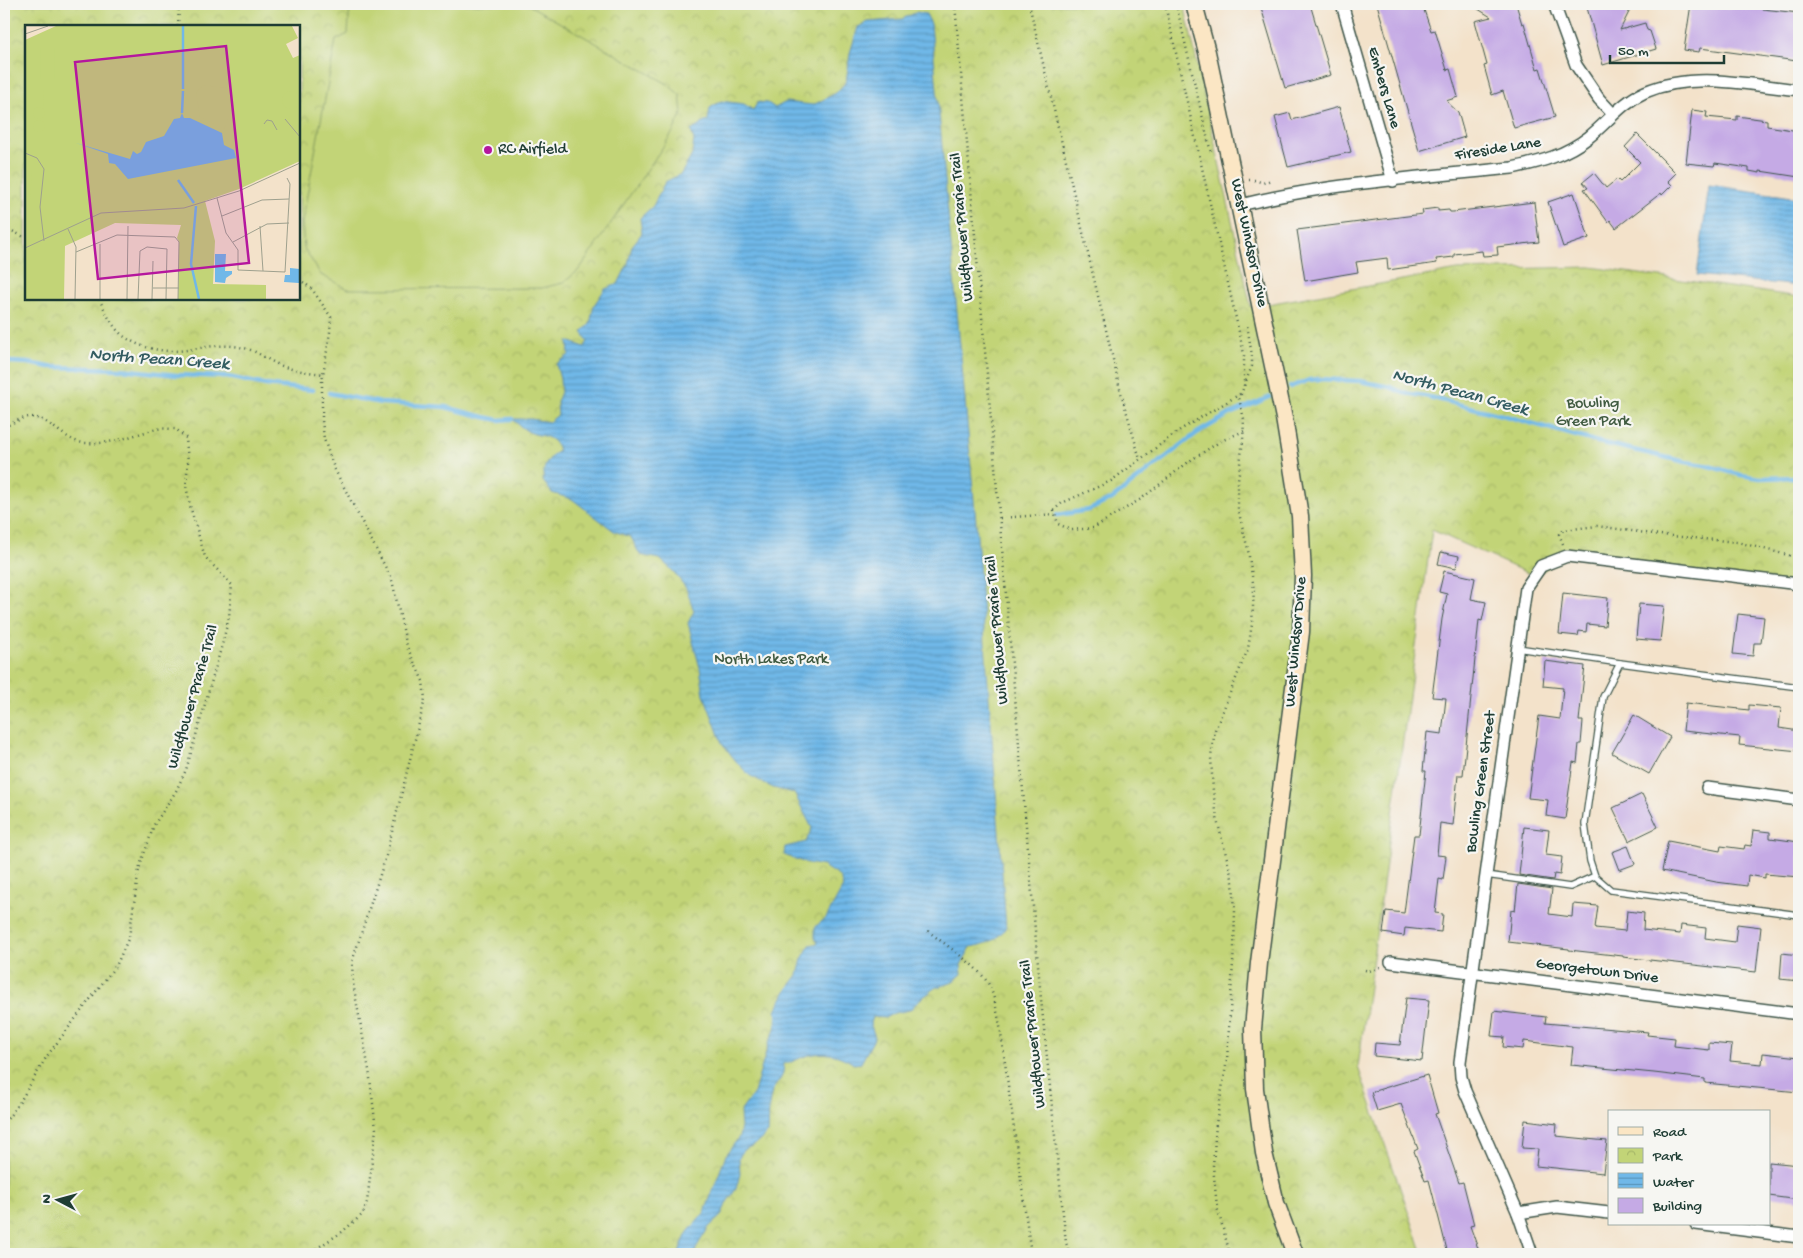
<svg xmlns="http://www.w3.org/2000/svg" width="1803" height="1258" font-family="'Gochi Hand',sans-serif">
	<defs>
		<pattern id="park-crowns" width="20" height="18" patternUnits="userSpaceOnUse" patternTransform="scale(1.25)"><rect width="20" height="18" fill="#c2d477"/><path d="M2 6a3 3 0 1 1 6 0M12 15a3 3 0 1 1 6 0" fill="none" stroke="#a6b768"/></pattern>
		<pattern id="water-rules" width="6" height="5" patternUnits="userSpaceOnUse" patternTransform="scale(1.25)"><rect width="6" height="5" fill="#70b8e8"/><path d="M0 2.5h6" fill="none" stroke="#5b97bd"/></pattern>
	</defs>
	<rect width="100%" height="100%" fill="#f6f6f2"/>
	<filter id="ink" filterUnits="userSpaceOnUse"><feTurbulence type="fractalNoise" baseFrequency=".02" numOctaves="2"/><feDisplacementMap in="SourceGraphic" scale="10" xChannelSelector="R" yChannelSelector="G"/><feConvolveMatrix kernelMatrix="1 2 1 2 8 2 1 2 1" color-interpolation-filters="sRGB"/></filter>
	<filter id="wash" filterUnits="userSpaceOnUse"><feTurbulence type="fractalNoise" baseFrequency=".0096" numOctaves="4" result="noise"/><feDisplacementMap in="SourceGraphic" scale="20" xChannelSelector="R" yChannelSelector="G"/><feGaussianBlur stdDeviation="1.12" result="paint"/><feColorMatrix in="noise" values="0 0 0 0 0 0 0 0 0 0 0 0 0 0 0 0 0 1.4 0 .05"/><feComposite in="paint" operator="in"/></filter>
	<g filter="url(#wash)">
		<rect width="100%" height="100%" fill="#f3e2ca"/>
		<!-- park -->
		<path fill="url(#park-crowns)" stroke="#708856" fill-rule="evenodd" d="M 4,4 L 1184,4 L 1251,307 L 1458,270 L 1591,267 L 1799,297 L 1799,584 L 1567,556 L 1534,576 L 1432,530 L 1358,1067 L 1423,1254 L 4,1254 ZM 26,26 L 299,26 L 299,299 L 26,299 Z"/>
		<!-- garden -->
		<path fill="#c2d477" stroke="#708856" d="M 350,4 L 527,4 L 666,83 L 680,95 L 682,113 L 673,132 L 579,270 L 563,283 L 542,288 L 348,289 L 321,275 L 304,248 L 302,222 L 336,40 L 348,34 Z"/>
		<!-- water -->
		<g fill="url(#water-rules)" stroke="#487a8e">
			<path d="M 917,12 L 926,14 L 931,24 L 976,522 L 1006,927 C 997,941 987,944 971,947 L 961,965 L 962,974 L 951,983 L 937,987 L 919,1000 L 910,1010 L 894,1013 L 885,1018 L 872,1017 L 870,1023 L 875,1037 L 861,1063 L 854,1064 C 836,1052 818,1050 798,1059 C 792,1062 790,1063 783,1063 C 786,1081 773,1083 771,1095 C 768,1107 769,1120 768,1133 L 756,1144 L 743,1150 L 739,1158 L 740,1174 L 736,1189 L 727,1202 L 721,1216 L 709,1227 L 699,1243 L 694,1254 L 679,1254 L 681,1246 L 688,1232 L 705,1212 L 726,1155 L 739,1137 L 741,1127 L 740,1112 L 754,1093 L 769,1042 L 774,1032 L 777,1021 L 776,1010 L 786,991 L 798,975 L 802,959 L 810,945 L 818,943 L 815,938 L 815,927 L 826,918 L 843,887 L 840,877 L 823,866 L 803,862 L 784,855 L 785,847 L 806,842 L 812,828 L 794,793 L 773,788 L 749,775 L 735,760 L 722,743 L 704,695 L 700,668 L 688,623 L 694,611 L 686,588 L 673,571 L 660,559 L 640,555 L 631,537 L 614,531 L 572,499 L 552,493 L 543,481 C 544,464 546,461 559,450 C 551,433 543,438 529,432 C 523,429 517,423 512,419 L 531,419 L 549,422 L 558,415 L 557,402 L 561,392 L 560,379 L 556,364 L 569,355 L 568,341 L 585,347 L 588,341 L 582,332 L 590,324 L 594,305 L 605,289 L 618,284 L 628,264 L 632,246 L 642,233 L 640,218 L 653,206 L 665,182 L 681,174 L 692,155 L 694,140 L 691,131 L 708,120 L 710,108 L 721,101 L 744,104 L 753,110 L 758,102 L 768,103 L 775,108 L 786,102 L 813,105 L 836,93 L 846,82 L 850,53 L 858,27 L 868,22 L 902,19 Z"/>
			<path d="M 1709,185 L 1799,198 L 1799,286 L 1697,275 Z"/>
		</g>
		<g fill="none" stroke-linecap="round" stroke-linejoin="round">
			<!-- stream -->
			<g stroke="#70b8e8" stroke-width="4.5">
				<path d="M 4,359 L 10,362 L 28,363 L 50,367 L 121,369 L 177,375 L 228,377 L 266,385 L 313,390"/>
				<path d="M 1290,387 L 1309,380 L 1319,379 L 1360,381 L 1390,387 L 1404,393 L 1425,396 L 1506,416 L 1594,441 L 1686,462 L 1705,465 L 1741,475 L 1760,478 L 1799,477"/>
				<path d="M 329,393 L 381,403 L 445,407 L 484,417 L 499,420 L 512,419"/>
				<path d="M 1057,515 L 1089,510 L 1112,499 L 1197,433 L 1230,414 L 1270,397"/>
			</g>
		</g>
		<g id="blocks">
			<!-- building -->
			<g fill="#c5aae5">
				<path d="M 1260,4 L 1310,4 L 1331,75 L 1285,88 Z"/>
				<path d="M 1377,4 L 1422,4 L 1431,31 L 1435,30 L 1447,70 L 1450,69 L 1458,97 L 1446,101 L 1458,112 L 1465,137 L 1419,151 Z"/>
				<path d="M 1470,4 L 1516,4 L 1522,24 L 1524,23 L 1537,69 L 1540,68 L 1555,117 L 1514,128 L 1503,91 L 1492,95 L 1484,66 L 1487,65 L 1475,21 L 1491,17 Z"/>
				<path d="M 1586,4 L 1633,4 L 1620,30 L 1645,23 L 1647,30 L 1650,31 L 1656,49 L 1603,65 Z"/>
				<path d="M 1691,4 L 1731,8 L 1732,4 L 1762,4 L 1762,9 L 1799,13 L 1797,61 L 1700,48 L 1699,52 L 1684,50 Z"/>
				<path d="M 1339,107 L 1351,152 L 1288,167 L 1275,117 L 1290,113 L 1292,120 Z"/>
				<path d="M 1692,110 L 1707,112 L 1706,117 L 1737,120 L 1737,116 L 1767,120 L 1767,126 L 1799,131 L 1799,177 L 1760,171 L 1760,173 L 1749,171 L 1749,168 L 1715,163 L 1714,166 L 1686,163 Z"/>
				<path d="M 1637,134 L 1676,173 L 1668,181 L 1672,185 L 1662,195 L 1661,193 L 1616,228 L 1610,220 L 1608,222 L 1584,189 L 1588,188 L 1583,182 L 1594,173 L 1606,188 L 1617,179 L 1620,182 L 1640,162 L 1625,147 Z"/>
				<path d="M 1574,193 L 1589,238 L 1563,247 L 1548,202 Z"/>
				<path d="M 1534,202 L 1539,242 L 1497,247 L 1498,255 L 1483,256 L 1482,251 L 1454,254 L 1454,257 L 1436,259 L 1437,263 L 1388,270 L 1387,258 L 1356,262 L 1358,272 L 1305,281 L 1297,230 L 1423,214 L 1422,210 L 1438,208 L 1438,211 L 1449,210 L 1450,212 L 1453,212 Z"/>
				<path d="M 1441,552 L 1459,556 L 1456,568 L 1438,564 Z"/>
				<path d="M 1444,571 L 1475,578 L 1471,599 L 1486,602 L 1482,621 L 1479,620 L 1463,775 L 1458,775 L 1453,825 L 1440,823 L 1437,855 L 1446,856 L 1443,880 L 1439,879 L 1435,913 L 1443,914 L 1441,932 L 1405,928 L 1404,936 L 1383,933 L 1386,911 L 1404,913 L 1414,835 L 1419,835 L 1426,771 L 1423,771 L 1427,732 L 1442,734 L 1446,698 L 1432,697 L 1442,619 L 1447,594 L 1439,592 Z"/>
				<path d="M 1563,593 L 1608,598 L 1605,626 L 1587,624 L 1586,632 L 1579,631 L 1578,636 L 1559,634 Z"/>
				<path d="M 1639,604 L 1664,606 L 1660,641 L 1636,639 Z"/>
				<path d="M 1738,614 L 1764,617 L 1761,643 L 1754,643 L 1753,656 L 1733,654 Z"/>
				<path d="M 1545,661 L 1585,666 L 1579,721 L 1583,721 L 1581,744 L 1579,744 L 1577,763 L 1573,762 L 1565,819 L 1546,816 L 1548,800 L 1528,798 L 1539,716 L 1560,719 L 1563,688 L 1543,686 Z"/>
				<path d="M 1686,703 L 1749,710 L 1749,705 L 1781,708 L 1779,728 L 1799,731 L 1799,751 L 1739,745 L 1740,737 L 1683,731 Z"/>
				<path d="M 1634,715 L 1670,737 L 1649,774 L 1612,753 Z"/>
				<path d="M 1642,794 L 1658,827 L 1629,841 L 1613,808 Z"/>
				<path d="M 1524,827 L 1549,830 L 1546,855 L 1562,857 L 1560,875 L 1554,874 L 1553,880 L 1519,875 Z"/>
				<path d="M 1753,830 L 1770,832 L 1770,838 L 1799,842 L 1799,877 L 1765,874 L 1765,878 L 1748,875 L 1747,886 L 1716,882 L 1662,871 L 1668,841 L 1720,851 L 1721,846 L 1744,849 L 1745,845 L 1751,846 Z"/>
				<path d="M 1628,846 L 1635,864 L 1619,870 L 1612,852 Z"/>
				<path d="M 1518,884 L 1552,889 L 1549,914 L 1572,917 L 1573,904 L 1598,906 L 1595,928 L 1625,931 L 1627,911 L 1644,913 L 1643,930 L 1680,934 L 1681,925 L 1706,928 L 1705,938 L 1735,942 L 1737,924 L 1761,927 L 1756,972 L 1623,957 L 1623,956 L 1569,950 L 1569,949 L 1508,942 L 1511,910 L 1515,911 Z"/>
				<path d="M 1782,953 L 1799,955 L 1799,981 L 1780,979 Z"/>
				<path d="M 1406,998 L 1429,1000 L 1422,1061 L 1374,1056 L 1375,1043 L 1400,1045 Z"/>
				<path d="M 1494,1011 L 1546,1017 L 1545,1023 L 1648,1032 L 1647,1035 L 1675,1038 L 1674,1046 L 1709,1050 L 1709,1043 L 1732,1045 L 1730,1061 L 1762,1064 L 1763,1053 L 1799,1057 L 1799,1092 L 1705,1083 L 1705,1079 L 1654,1073 L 1571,1065 L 1573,1047 L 1524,1041 L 1523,1049 L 1503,1047 L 1504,1037 L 1491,1036 Z"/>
				<path d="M 1427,1075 L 1438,1113 L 1435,1114 L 1459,1183 L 1463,1182 L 1474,1225 L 1470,1226 L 1480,1254 L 1448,1254 L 1429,1180 L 1425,1181 L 1414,1151 L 1418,1149 L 1401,1104 L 1377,1111 L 1371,1092 Z"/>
				<path d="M 1525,1120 L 1557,1124 L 1556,1136 L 1607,1141 L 1603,1173 L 1536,1166 L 1538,1149 L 1522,1148 Z"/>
				<path d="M 1769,1162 L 1799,1165 L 1799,1200 L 1769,1196 Z"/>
			</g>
		</g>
	</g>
	<g filter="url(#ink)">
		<use href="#blocks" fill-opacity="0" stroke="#3f564a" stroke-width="1"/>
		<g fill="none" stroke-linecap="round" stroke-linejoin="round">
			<!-- lane casing -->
			<g stroke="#3f564a" stroke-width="8">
				<g id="lane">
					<path d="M 1517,648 L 1620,663"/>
					<path d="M 1799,687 L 1620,663 L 1603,697 L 1585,824 L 1590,861 L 1595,876 L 1611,890 L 1799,915"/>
					<path d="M 1486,875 L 1570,887 L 1595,876"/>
				</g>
			</g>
			<!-- street casing -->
			<g stroke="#3f564a" stroke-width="14">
				<g id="street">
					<path d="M 1342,4 L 1393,181"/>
					<path d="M 1554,4 L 1576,65 L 1599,99 L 1613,114"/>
					<path d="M 1240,205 C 1329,183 1421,177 1512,168 C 1541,162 1566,155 1589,137 C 1608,122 1622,102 1645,92 C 1694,71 1748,85 1799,90"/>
					<path d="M 1707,788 L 1799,800"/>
					<path d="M 1391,962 L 1799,1014"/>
					<path d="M 1518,1213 L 1557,1207 L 1609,1213"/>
					<path d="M 1696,1224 L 1799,1237"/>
					<path d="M 1532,1254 L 1518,1213 L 1465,1091 L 1461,1077 L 1460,1062 L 1526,588 L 1541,566 L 1567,556 L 1799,584"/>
				</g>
			</g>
			<!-- secondary casing -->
			<g stroke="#3f564a" stroke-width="19">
				<path id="secondary" d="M 1194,4 L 1207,52 L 1284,418 L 1300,516 L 1303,576 L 1301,632 L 1259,963 L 1253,1029 L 1255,1089 L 1264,1153 L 1276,1203 L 1295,1254"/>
			</g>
			<!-- path -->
			<g stroke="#3f564a" stroke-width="2.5" stroke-dasharray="1 4" stroke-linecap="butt">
				<path d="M 955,4 L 1041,999 L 1066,1243 L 1070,1254"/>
				<path d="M 1029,4 L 1120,389 L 1140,459"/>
				<path d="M 1165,4 L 1244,354 L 1244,386"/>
				<path d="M 1176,4 L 1211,153"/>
				<path d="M 178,26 L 179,4"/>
				<path d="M 1249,180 L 1255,180 L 1263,183 L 1271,180"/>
				<path d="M 4,227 L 26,238"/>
				<path d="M 299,279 L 312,289 L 331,317 L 330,332 L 322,381 L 322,420 L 324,439 L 334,468 L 392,580 L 407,647 L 423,681 L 425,699 L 386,856 L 352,962 L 353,983 L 369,1070 L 376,1129 L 367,1202 L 363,1214 L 342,1232 L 308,1254"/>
				<path d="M 99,299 C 105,310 111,325 121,334 C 139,349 165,353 187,350 C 206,347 224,343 244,348 C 258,351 268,361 282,366 C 295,371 309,372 323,374"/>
				<path d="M 1240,394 L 1180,430 L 1111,481 L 1062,503 L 1054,510 L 1058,524 L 1072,530 L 1093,528 L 1141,499 L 1191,460 L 1221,441 L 1244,431"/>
				<path d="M 4,427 C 11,424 21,418 29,417 C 49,416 64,442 85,443 C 113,445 131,435 157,429 C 163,428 170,429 176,429 L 186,438 L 188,462 L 186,485 L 190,506 L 205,557 L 232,585 L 229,617 L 222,645 L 186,770 L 176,791 L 154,825 L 139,869 L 129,937 L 117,964 L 47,1056 L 18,1105 L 8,1118 L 4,1122"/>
				<path d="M 1000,518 L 1055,514"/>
				<path d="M 1563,544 L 1559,534 L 1564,530 L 1597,526 L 1660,535 L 1737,542 L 1799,558"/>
				<path d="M 928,931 C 944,944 980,967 989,985 C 995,998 997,1012 1000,1026 L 1031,1254"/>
				<path d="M 1365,970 L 1369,971 L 1381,967"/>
				<path d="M 1230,1254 L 1217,1207 L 1213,1166 L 1216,1124 L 1227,1060 L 1234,947 L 1235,911 L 1233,882 L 1218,824 L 1213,791 L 1211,757 L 1215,730 L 1248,649 L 1252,624 L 1254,589 L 1248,550 L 1238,509 L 1238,480 L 1243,440 L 1244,419 L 1239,399 L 1252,366 L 1252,356 L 1247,325"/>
			</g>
			<!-- lane -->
			<use href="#lane" stroke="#fff" stroke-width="5.5"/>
			<!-- street -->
			<use href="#street" stroke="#fff" stroke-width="11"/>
			<!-- secondary -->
			<use href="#secondary" stroke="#fbe6c4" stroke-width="16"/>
		</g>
	</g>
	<!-- markers -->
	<circle fill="#b5179e" stroke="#f6f6f2" stroke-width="2" cx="488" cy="150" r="5"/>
	<g text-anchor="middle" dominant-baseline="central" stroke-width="4.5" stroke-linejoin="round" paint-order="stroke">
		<!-- street labels -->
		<g font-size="16" fill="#1f3d34" stroke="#f6f6f2">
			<text transform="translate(1383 88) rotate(74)">Embers Lane</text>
			<text transform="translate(1498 150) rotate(-9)">Fireside Lane</text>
			<text transform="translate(963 227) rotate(-95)">Wildflower Prarie Trail</text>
			<text transform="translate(1248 243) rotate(78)">West Windsor Drive</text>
			<text transform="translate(998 630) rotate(-95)">Wildflower Prarie Trail</text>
			<text transform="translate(1297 642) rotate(-85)">West Windsor Drive</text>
			<text transform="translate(194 697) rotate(-74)">Wildflower Prarie Trail</text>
			<text transform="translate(1482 782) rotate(-82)">Bowling Green Street</text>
			<text transform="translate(1597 972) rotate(7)">Georgetown Drive</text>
			<text transform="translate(1034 1034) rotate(-96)">Wildflower Prarie Trail</text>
		</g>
		<!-- poi labels -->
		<g font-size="16" fill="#1f3d34" stroke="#f6f6f2" text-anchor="start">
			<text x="498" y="150">RC Airfield</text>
		</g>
		<!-- park labels -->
		<g font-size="16" fill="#405b41" stroke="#f6f6f2">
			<text x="1593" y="404">Bowling<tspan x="1593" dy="18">Green Park</tspan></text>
			<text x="771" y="660">North Lakes Park</text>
		</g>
		<!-- water labels -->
		<g font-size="18" font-style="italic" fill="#335c61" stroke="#f6f6f2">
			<text transform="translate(159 360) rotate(4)">North Pecan Creek</text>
			<text transform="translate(1460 393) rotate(15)">North Pecan Creek</text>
		</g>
	</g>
	<!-- overview -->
	<g transform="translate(25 25)">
		<rect width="275" height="275" fill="#f3e2ca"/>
		<path d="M 31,1 L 267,1 L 273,13 L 261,19 L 268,33 L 275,30 L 275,136 L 214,164 L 180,176 L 190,216 L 188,259 L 241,260 L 241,274 L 153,274 L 154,217 L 152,213 L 156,200 L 90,198 L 40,221 L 39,274 L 0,274 L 0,15 Z" fill="#c2d477"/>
		<path d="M 0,23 L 8,23 L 8,53 L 0,53 ZM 16,23 L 30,23 L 29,54 L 15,54 ZM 179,60 L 215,65 L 199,104 L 175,92 L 171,67 ZM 0,65 L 19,65 L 18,81 L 0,81 ZM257 75a9 9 0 1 1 18 0a9 9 0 1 1-18 0ZM8 88a6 6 0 1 1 12 0a6 6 0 1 1-12 0ZM8 101a6 6 0 1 1 12 0a6 6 0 1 1-12 0ZM 0,146 L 7,146 L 5,174 L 0,174 Z" fill="#c2d477"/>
		<path d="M 157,88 L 159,93 L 165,93 L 197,108 L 199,120 L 209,125 L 211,133 L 103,154 L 90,139 L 84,138 L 83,129 L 51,118 L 105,134 L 108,126 L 112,129 L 116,127 L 121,117 L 139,111 L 149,94 L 155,93 ZM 190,229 L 201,229 L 200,246 L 207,246 L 207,249 L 201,253 L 200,258 L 190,257 ZM 265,243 L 275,244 L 274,258 L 259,257 L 260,250 L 265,250 Z" fill="#70b8e8"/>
		<path fill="none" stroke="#70b8e8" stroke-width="2.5" d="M 158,1 L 158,64M 157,88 L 158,66M 153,155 L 169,178M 171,181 L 166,239 L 174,274"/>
		<path fill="none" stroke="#9ea08e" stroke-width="1" d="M 0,9 L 23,1M 260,94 L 275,112M 239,99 L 242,95 L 247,96 L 252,105M 0,128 L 12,133 L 19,144 L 15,182 L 19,216M 192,173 L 201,208 L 213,225 L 213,245 L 260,247 L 265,159 L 262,153M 197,191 L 237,175 L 264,174M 235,201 L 238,246M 43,204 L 51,222 L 50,274M 208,217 L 242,199 L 264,198M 75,219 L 75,274M 0,223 L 76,188 L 159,183 L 214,166 L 275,138M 51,227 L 92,210 L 150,212 L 154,217 L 153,274M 128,263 L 154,263M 102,274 L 103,201M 113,274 L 115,226 L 122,222 L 142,224 L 141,274M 127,274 L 128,236"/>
		<path fill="#b5179e" fill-opacity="0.15" stroke="#b5179e" stroke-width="2.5" d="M 201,21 L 224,238 L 73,254 L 50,37 Z"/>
		<rect width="275" height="275" fill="none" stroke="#1f3d34" stroke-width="2.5"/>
	</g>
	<!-- margin -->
	<rect width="1803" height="1258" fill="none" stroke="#f6f6f2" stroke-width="20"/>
	<!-- legend -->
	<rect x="1608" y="1110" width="162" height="115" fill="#f6f6f2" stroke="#a0aca6"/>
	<rect x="1618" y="1127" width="25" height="8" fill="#fbe6c4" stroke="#a0aca6"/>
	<text x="1653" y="1136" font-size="15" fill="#1f3d34">Road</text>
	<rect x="1618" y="1148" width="25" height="15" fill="url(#park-crowns)" stroke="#a0aca6"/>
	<text x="1653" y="1160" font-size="15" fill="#1f3d34">Park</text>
	<rect x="1618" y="1173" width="25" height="15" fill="url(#water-rules)" stroke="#a0aca6"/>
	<text x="1653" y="1186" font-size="15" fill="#1f3d34">Water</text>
	<rect x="1618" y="1198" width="25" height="15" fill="#c5aae5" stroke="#a0aca6"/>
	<text x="1653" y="1210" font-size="15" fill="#1f3d34">Building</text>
	<!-- north arrow -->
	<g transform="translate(58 1200) rotate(276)" stroke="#f6f6f2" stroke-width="4" paint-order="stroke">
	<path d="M0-4L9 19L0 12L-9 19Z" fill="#1f3d34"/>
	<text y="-8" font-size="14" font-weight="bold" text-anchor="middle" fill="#1f3d34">N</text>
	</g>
	<!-- scale -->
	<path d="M1610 55v8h114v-8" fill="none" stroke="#1f3d34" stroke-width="2.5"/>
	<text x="1618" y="55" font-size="15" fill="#1f3d34" stroke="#f6f6f2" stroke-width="4" paint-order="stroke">50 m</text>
</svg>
